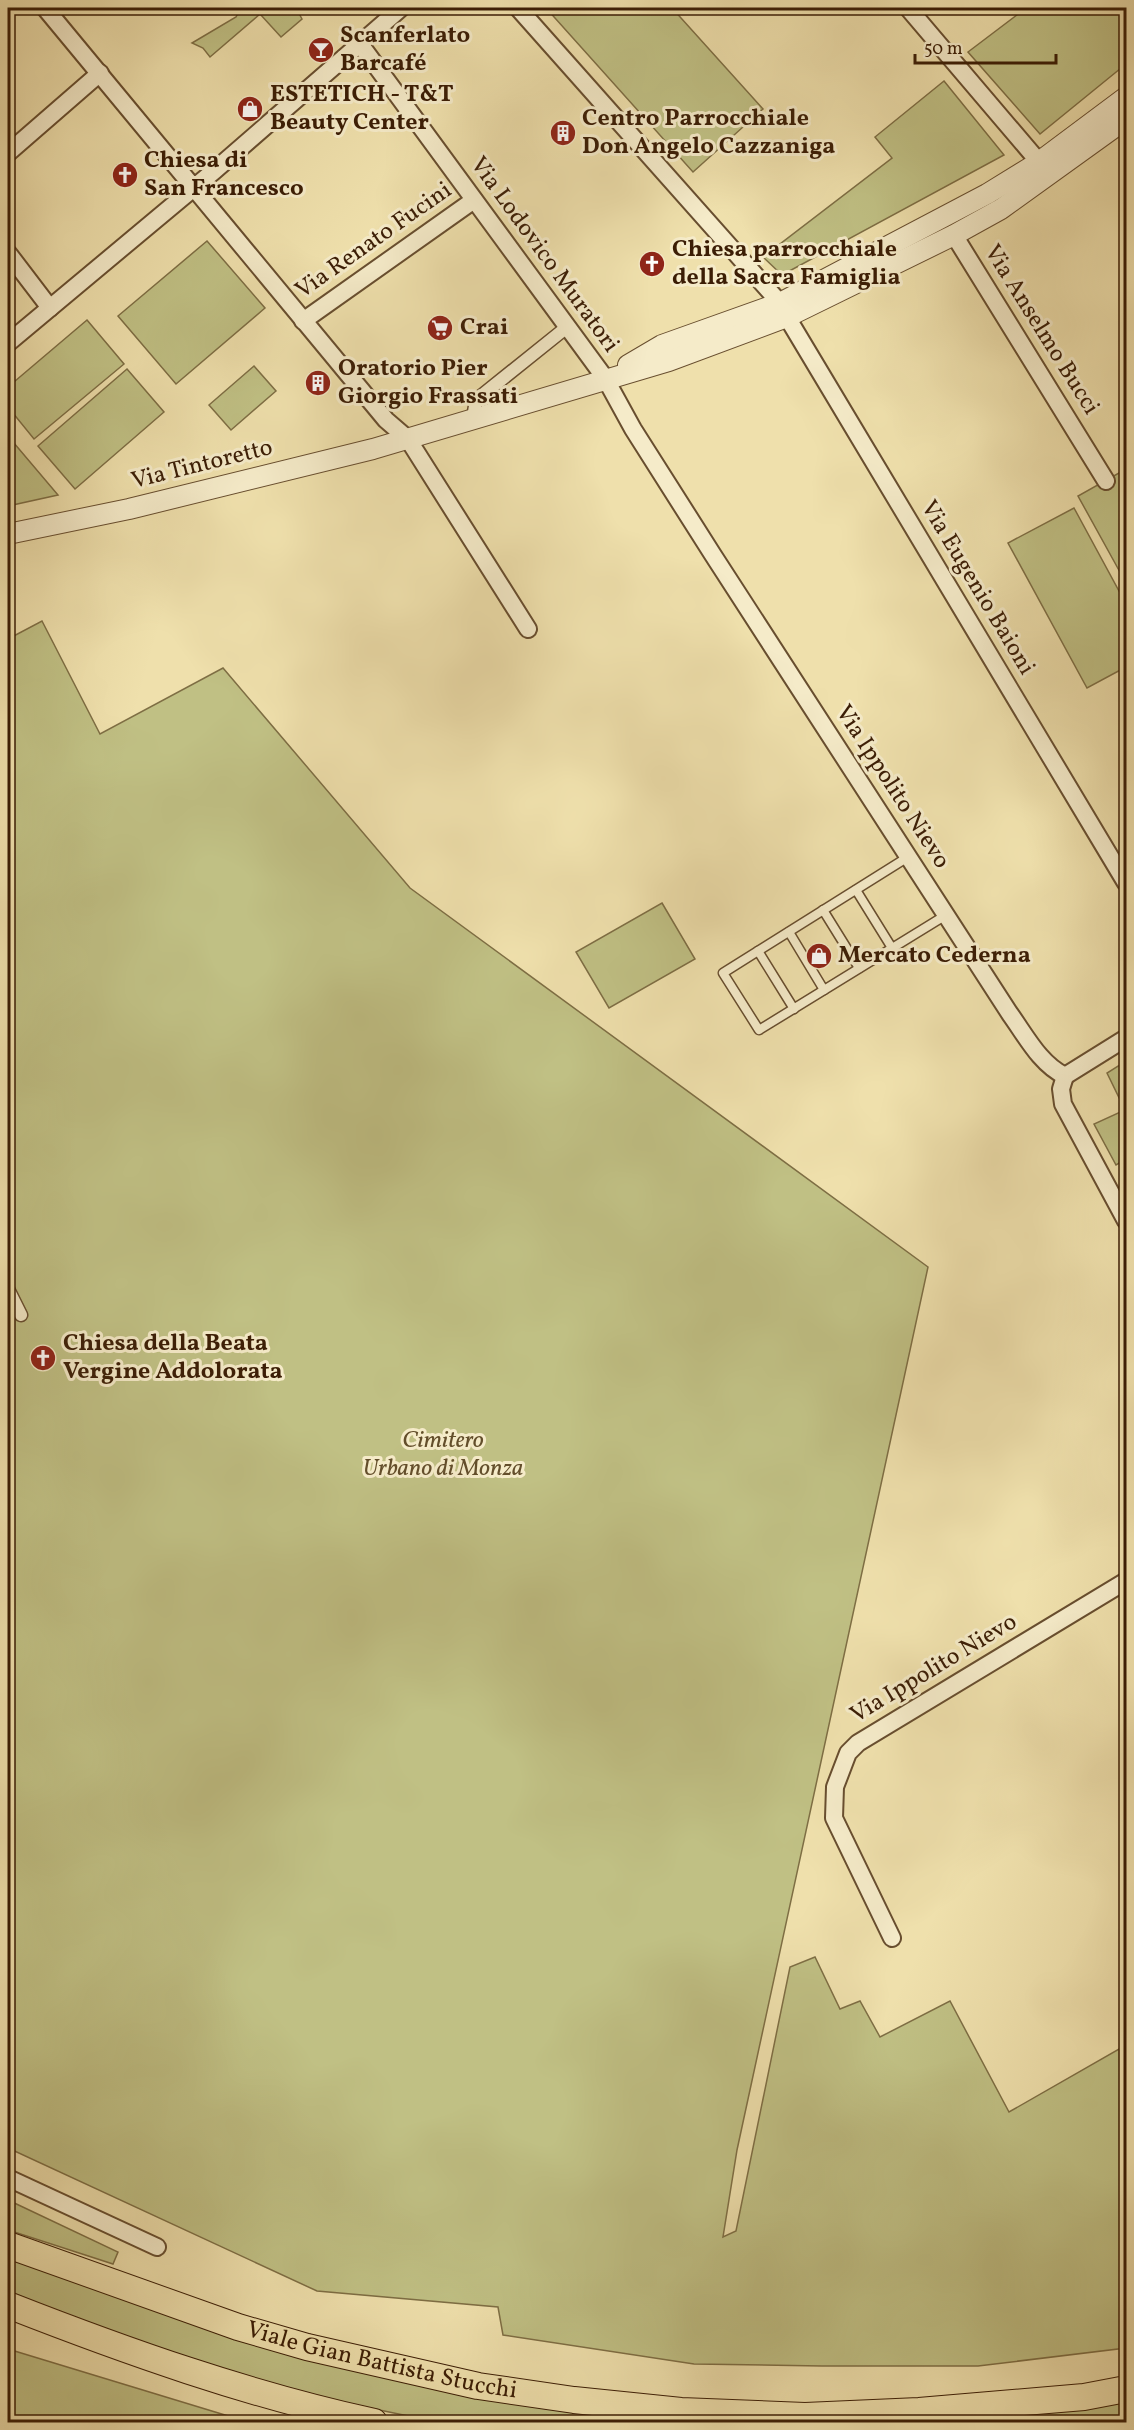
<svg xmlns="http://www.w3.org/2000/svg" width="1134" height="2430" font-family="Vollkorn,serif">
	<rect width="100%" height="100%" fill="#efe0ac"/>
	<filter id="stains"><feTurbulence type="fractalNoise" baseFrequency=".00333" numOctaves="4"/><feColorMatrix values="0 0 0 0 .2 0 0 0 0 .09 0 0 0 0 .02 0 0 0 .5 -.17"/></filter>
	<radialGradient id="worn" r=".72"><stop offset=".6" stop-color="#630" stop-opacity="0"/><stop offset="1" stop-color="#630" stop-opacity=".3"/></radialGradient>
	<!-- green -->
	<g fill="#c0c084" stroke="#7e6e44" stroke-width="1.5">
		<path d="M 241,8 L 296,8 L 302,19 L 281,37 L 260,14 L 210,57 L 203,48 L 192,43 L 236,17 Z"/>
		<path d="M 546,8 L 672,8 L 763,109 L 693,172 Z"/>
		<path d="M 1026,8 L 1126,8 L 1126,64 L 1040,134 L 968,52 Z"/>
		<path d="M 944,81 L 1004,155 L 782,275 L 763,257 L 892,158 L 875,137 Z"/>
		<path d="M 207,241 L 265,308 L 176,384 L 118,316 Z"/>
		<path d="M 87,320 L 124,364 L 34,439 L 8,407 L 8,387 Z"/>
		<path d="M 254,366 L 276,391 L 231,430 L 209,405 Z"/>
		<path d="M 127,369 L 164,412 L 75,489 L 38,446 Z"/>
		<path d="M 8,436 L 58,495 L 8,506 Z"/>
		<path d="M 1126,469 L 1126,583 L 1078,496 Z"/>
		<path d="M 1074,508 L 1126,604 L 1126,667 L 1087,688 L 1008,543 Z"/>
		<path d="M 42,621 L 100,734 L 223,668 L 410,888 L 928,1267 L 737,2150 L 723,2237 L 736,2231 L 790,1967 L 815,1957 L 840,2009 L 860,2001 L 880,2037 L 950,2001 L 1009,2112 L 1126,2045 L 1126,2348 L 978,2366 L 822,2366 L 694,2364 L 503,2335 L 498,2307 L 317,2291 L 8,2148 L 8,639 Z"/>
		<path d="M 662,903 L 695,959 L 609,1008 L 576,952 Z"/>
		<path d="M 1126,1061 L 1126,1159 L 1116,1165 L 1094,1124 L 1125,1110 L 1107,1073 Z"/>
		<path d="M 8,2200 L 118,2252 L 113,2264 L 8,2230 Z"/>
		<path d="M 8,2256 L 302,2357 L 877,2422 L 437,2422 L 293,2392 L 88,2324 L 8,2291 Z"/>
		<path d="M 8,2349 L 248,2422 L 8,2422 Z"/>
		<path d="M 1126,2400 L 1126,2422 L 898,2422 Z"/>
	</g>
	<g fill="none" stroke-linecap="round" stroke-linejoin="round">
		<!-- service casing -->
		<g stroke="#684e2f" stroke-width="11">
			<g id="service">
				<path d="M 908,857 L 723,973 L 759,1030 L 946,915"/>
				<path d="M 856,890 L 892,948"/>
				<path d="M 823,910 L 859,968"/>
				<path d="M 789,932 L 824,990"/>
				<path d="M 758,951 L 794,1009"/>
			</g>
		</g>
		<!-- pedestrian casing -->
		<g stroke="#684e2f" stroke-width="15">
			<g id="pedestrian">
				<path d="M 473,418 L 476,400 L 567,327"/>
				<path d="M 8,1289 L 21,1315"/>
			</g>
		</g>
		<!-- minor casing -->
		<g stroke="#684e2f" stroke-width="20">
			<g id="minor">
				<path d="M 45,8 L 386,420 L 408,439 L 528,629"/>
				<path d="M 518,8 L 780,303"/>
				<path d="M 908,8 L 1039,162"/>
				<path d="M 360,44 L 605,378 L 633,429 L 713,555 L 1010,1014 C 1026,1036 1040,1064 1065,1076"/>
				<path d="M 8,153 L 100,73"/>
				<path d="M 954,235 L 1106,481"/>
				<path d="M 8,253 L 50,308"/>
				<path d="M 787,317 L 1126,883"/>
				<path d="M 303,321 L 474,200"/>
				<path d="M 8,343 L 214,171 L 401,8"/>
				<path d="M 1065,1076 L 1061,1089 L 1063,1104 L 1126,1221"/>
				<path d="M 1065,1076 L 1126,1038"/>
				<path d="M 892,1938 L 834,1818 L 835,1787 L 848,1753 L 858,1743 L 1126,1581"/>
				<path d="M 8,2178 L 157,2247"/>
			</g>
		</g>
		<!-- tertiary casing -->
		<g stroke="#684e2f" stroke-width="22">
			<g id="tertiary">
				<path d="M 628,365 L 662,345 L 780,303 L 987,194 L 1039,162 L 1126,97"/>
				<path d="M 8,534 L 129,509 L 373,449 L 669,361 L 787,317 L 954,235 L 1001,209 L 1126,119"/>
			</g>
		</g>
		<!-- primary casing -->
		<g stroke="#3b1d05" stroke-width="28">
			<g id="primary">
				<path id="s1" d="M 8,2245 L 238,2327 L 307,2347 L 478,2386 L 574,2400 L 681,2411 L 805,2416 L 919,2411 L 1084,2397 L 1126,2389"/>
				<path d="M 8,2305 C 128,2352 247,2394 374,2422"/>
			</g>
		</g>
		<!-- service -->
		<use href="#service" stroke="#f5ebc9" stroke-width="8"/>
		<!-- pedestrian -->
		<use href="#pedestrian" stroke="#f5ebc9" stroke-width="12"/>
		<!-- minor -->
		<use href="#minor" stroke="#f5ebc9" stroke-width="16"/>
		<!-- tertiary -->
		<use href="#tertiary" stroke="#f5ebc9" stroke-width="20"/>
		<!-- primary -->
		<use href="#primary" stroke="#efe0ac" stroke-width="26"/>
	</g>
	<!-- icons -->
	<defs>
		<g id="bar-disc" transform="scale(1.35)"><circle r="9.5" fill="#8f2418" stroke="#f5ebc9"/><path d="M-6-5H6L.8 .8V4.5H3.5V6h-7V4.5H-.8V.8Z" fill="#fff"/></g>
		<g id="shop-disc" transform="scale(1.35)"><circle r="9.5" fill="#8f2418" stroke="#f5ebc9"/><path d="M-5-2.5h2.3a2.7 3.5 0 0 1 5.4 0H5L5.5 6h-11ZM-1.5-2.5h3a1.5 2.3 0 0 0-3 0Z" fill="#fff"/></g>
		<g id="building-disc" transform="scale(1.35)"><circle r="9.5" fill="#8f2418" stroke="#f5ebc9"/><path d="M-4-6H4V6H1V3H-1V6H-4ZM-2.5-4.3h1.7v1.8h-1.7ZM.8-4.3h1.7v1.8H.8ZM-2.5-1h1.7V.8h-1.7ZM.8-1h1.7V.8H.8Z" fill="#fff"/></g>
		<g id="church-disc" transform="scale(1.35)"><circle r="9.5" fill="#8f2418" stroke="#f5ebc9"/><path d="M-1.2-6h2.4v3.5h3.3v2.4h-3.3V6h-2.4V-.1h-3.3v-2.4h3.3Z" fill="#fff"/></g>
		<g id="supermarket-disc" transform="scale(1.35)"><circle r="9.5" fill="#8f2418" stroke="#f5ebc9"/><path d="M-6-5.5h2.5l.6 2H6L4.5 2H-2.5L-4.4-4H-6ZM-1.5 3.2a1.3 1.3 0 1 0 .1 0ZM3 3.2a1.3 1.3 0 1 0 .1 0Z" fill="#fff"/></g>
	</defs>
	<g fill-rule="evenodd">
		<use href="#bar-disc" x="321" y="50"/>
		<use href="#shop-disc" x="250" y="109"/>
		<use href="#building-disc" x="563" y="133"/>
		<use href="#church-disc" x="125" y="175"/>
		<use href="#church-disc" x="652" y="264"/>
		<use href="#supermarket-disc" x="440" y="328"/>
		<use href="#building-disc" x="318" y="383"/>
		<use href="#shop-disc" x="819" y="956"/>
		<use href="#church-disc" x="43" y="1358"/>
	</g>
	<g text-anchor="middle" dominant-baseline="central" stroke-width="6" stroke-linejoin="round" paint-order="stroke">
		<!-- poi labels -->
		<g font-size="24" font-weight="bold" fill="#3b1d05" stroke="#f5ebc9" text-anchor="start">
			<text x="340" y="36">Scanferlato<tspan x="340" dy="28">Barcafé</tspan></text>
			<text x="270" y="95">ESTETICH - T&amp;T<tspan x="270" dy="28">Beauty Center</tspan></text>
			<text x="582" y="119">Centro Parrocchiale<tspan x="582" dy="28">Don Angelo Cazzaniga</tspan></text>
			<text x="144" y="161">Chiesa di<tspan x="144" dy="28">San Francesco</tspan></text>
			<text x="672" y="250">Chiesa parrocchiale<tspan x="672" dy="28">della Sacra Famiglia</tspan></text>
			<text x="460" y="328">Crai</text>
			<text x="338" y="369">Oratorio Pier<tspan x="338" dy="28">Giorgio Frassati</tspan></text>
			<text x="838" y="956">Mercato Cederna</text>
			<text x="63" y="1344">Chiesa della Beata<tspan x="63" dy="28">Vergine Addolorata</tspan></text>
		</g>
		<!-- street labels -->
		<g font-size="24" fill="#3b1d05" stroke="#f5ebc9">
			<text transform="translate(374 241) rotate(-35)">Via Renato Fucini</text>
			<text transform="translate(544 255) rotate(54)">Via Lodovico Muratori</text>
			<text transform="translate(1041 330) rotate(58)">Via Anselmo Bucci</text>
			<text transform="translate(202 465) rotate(-14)">Via Tintoretto</text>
			<text transform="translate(977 588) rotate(59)">Via Eugenio Baioni</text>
			<text transform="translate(892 787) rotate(57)">Via Ippolito Nievo</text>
			<text transform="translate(934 1669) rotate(-31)">Via Ippolito Nievo</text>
			<text stroke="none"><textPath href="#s1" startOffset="392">Viale Gian Battista Stucchi</textPath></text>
		</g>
		<!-- park labels -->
		<g font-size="24" font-style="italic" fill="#634e2b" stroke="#f5ebc9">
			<text x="443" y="1441">Cimitero<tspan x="443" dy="28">Urbano di Monza</tspan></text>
		</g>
	</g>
	<!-- margin -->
	<rect width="1134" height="2430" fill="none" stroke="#efe0ac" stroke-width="30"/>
	<rect x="9" y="9" width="1116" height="2412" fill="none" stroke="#3b1d05" stroke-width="3"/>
	<rect x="15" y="15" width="1104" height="2400" fill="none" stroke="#3b1d05" stroke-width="1.5"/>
	<!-- scale -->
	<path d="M915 54v9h141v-9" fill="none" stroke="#3b1d05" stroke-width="3"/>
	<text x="924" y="54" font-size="18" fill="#3b1d05" stroke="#f5ebc9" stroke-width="4.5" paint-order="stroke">50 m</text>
	<rect width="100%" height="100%" filter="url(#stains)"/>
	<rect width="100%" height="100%" fill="url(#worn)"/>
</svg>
